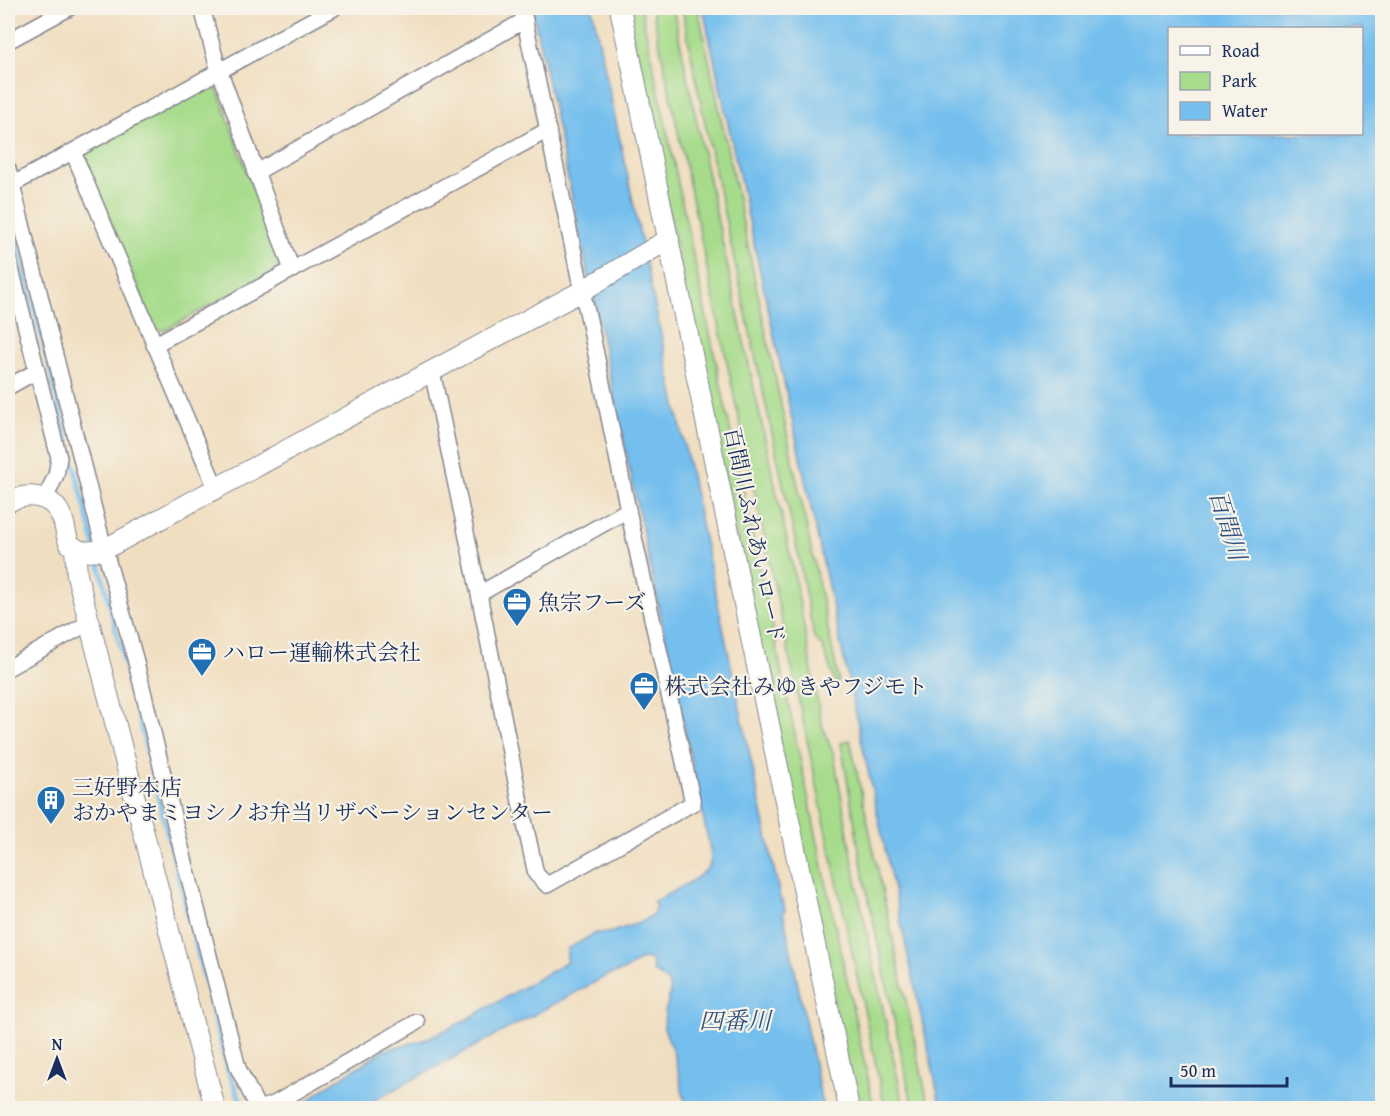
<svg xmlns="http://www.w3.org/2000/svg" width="1390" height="1116" font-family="'Gentium Book Plus','Noto Serif JP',serif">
	<rect width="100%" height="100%" fill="#f7f3e8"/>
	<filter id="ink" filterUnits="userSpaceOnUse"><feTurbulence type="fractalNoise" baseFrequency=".0167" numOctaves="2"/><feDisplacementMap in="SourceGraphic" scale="12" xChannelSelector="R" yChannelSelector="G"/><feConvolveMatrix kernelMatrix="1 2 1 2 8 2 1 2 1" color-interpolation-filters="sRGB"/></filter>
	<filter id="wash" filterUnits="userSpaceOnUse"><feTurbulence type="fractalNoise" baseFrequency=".008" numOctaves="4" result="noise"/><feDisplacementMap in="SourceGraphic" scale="24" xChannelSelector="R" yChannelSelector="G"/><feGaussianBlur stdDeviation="1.35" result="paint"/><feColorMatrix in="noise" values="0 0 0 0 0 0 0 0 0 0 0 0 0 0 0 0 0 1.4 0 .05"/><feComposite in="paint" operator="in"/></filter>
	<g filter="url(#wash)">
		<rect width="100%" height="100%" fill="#f0dec0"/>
		<!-- green -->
		<g fill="#a7dc8c" stroke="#618675" stroke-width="1.5">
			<path d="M 626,8 L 641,8 L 874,1108 L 856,1108 Z"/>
			<path d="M 652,8 L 673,8 L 711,190 L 794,573 L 822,725 L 834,756 L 858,891 L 904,1108 L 885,1108 Z"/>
			<path d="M 682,8 L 698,8 L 839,682 L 835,683 L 823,647 L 814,638 L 795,539 L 708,139 Z"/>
			<path d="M 207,84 L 217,88 L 277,255 L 278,264 L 276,270 L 165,330 L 159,330 L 155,328 L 84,160 L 85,151 Z"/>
			<path d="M 850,740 L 929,1108 L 913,1108 L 863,873 L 841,743 Z"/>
		</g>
		<!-- water -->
		<g fill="#75bfee" stroke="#4877a6" stroke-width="1.5" fill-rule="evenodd">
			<path d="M 532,8 L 592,8 L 781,902 L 783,901 L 785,911 L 783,912 L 823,1108 L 686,1108 L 685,1101 L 674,1054 L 664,1028 L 665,1013 L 670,994 L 669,984 L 662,977 L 653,972 L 652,961 C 642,954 634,965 625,970 C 621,972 616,973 610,974 L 360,1108 L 299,1108 L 329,1085 L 385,1050 L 421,1041 L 457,1025 L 555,969 L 567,961 L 567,949 L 596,933 L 609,933 L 642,922 L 653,914 L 656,906 L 653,902 C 666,895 705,877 710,864 C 711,861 710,857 711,854 Z"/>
			<path d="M 703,8 L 1382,8 L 1382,1108 L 941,1108 ZM 1170,28 L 1362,28 L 1362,134 L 1170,134 Z"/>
		</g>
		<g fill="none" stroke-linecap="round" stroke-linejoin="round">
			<!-- stream -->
			<g stroke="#75bfee" stroke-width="4.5">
				<path d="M 8,206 L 95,546"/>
				<path d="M 97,555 L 227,1069 L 244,1108"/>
			</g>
		</g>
	</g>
	<g filter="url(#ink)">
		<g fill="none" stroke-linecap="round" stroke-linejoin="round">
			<!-- minor casing -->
			<g stroke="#86868f" stroke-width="18">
				<g id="minor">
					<path d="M 202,8 L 216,61 L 292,270"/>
					<path d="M 8,41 L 69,8"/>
					<path d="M 73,152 L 216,488"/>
					<path d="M 8,169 L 100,533 L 135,658 L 176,828 L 238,1068 L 258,1108"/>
					<path d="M 255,173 L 525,20"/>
					<path d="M 8,187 L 334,8"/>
					<path d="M 8,257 L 59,458 L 56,475 L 45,499"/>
					<path d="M 154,345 L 548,130"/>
					<path d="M 432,371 L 479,594 L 519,797 L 536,874 L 547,885 L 693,803 L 628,510 L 589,320 L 582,291 L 522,8"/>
					<path d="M 8,387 L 37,371"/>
					<path d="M 479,594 L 628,510"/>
					<path d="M 8,668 L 90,622"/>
					<path d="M 261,1108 L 274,1104 L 417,1022"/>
				</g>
			</g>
			<!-- tertiary casing -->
			<g stroke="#86868f" stroke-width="22">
				<g id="tertiary">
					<path d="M 620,8 L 849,1108"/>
					<path d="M 8,502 C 27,492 53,494 62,518 C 66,526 65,537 70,544 C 79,555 94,552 105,549 L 432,371 L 582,291 L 669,239"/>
					<path d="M 75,548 L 77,575 L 215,1108"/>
				</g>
			</g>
			<!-- minor -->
			<use href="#minor" stroke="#fff" stroke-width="15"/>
			<!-- tertiary -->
			<use href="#tertiary" stroke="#fff" stroke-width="20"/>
		</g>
	</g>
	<!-- icons -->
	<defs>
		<g id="office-pin" transform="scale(1.5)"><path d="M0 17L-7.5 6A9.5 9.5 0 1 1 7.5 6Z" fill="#1f6fb2" stroke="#f7f3e8"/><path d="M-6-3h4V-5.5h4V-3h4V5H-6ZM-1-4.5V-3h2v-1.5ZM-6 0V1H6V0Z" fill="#fff"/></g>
		<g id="building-pin" transform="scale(1.5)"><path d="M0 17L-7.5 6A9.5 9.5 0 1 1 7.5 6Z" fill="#1f6fb2" stroke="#f7f3e8"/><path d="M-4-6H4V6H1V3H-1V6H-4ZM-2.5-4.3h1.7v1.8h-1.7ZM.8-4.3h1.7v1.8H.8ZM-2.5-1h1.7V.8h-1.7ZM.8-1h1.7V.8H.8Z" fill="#fff"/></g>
	</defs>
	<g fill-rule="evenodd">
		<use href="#office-pin" x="517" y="602"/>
		<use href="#office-pin" x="202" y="652"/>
		<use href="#office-pin" x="644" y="686"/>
		<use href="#building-pin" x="51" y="800"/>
	</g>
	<g text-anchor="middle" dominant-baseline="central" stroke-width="4.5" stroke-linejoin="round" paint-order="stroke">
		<!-- street labels -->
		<g font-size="22" fill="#1b2f5e" stroke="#f7f3e8">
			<text transform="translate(755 535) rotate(78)">百間川ふれあいロード</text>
		</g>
		<!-- poi labels -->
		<g font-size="22" fill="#1b2f5e" stroke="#f7f3e8" text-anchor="start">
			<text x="538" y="602">魚宗フーズ</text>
			<text x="223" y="652">ハロー運輸株式会社</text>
			<text x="665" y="686">株式会社みゆきやフジモト</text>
			<text x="72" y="787">三好野本店<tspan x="72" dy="25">おかやまミヨシノお弁当リザベーションセンター</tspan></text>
		</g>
		<!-- water labels -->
		<g font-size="24" font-style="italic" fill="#325382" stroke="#f7f3e8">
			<text transform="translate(1228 525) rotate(73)">百間川</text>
			<text x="735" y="1020">四番川</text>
		</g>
	</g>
	<!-- margin -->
	<rect width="1390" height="1116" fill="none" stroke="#f7f3e8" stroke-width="30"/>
	<!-- legend -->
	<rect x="1168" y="27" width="195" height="108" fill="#f7f3e8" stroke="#9fa5b1" stroke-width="1.5"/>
	<rect x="1180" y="46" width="30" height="9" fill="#ffffff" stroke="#9fa5b1" stroke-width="1.5"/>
	<text x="1222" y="57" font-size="18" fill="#1b2f5e">Road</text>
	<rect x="1180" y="72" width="30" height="18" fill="#a7dc8c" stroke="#9fa5b1" stroke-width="1.5"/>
	<text x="1222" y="87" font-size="18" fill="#1b2f5e">Park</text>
	<rect x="1180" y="102" width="30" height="18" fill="#75bfee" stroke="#9fa5b1" stroke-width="1.5"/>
	<text x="1222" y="117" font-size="18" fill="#1b2f5e">Water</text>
	<!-- north arrow -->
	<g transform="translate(57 1059)" stroke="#f7f3e8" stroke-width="4.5" paint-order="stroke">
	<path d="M0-4.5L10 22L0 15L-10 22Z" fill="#1b2f5e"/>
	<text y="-9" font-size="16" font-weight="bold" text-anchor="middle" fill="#1b2f5e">N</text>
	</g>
	<!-- scale -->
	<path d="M1171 1077v9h116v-9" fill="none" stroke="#1b2f5e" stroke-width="3"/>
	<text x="1180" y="1077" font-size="18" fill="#1b2f5e" stroke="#f7f3e8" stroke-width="4.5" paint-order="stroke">50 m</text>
</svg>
